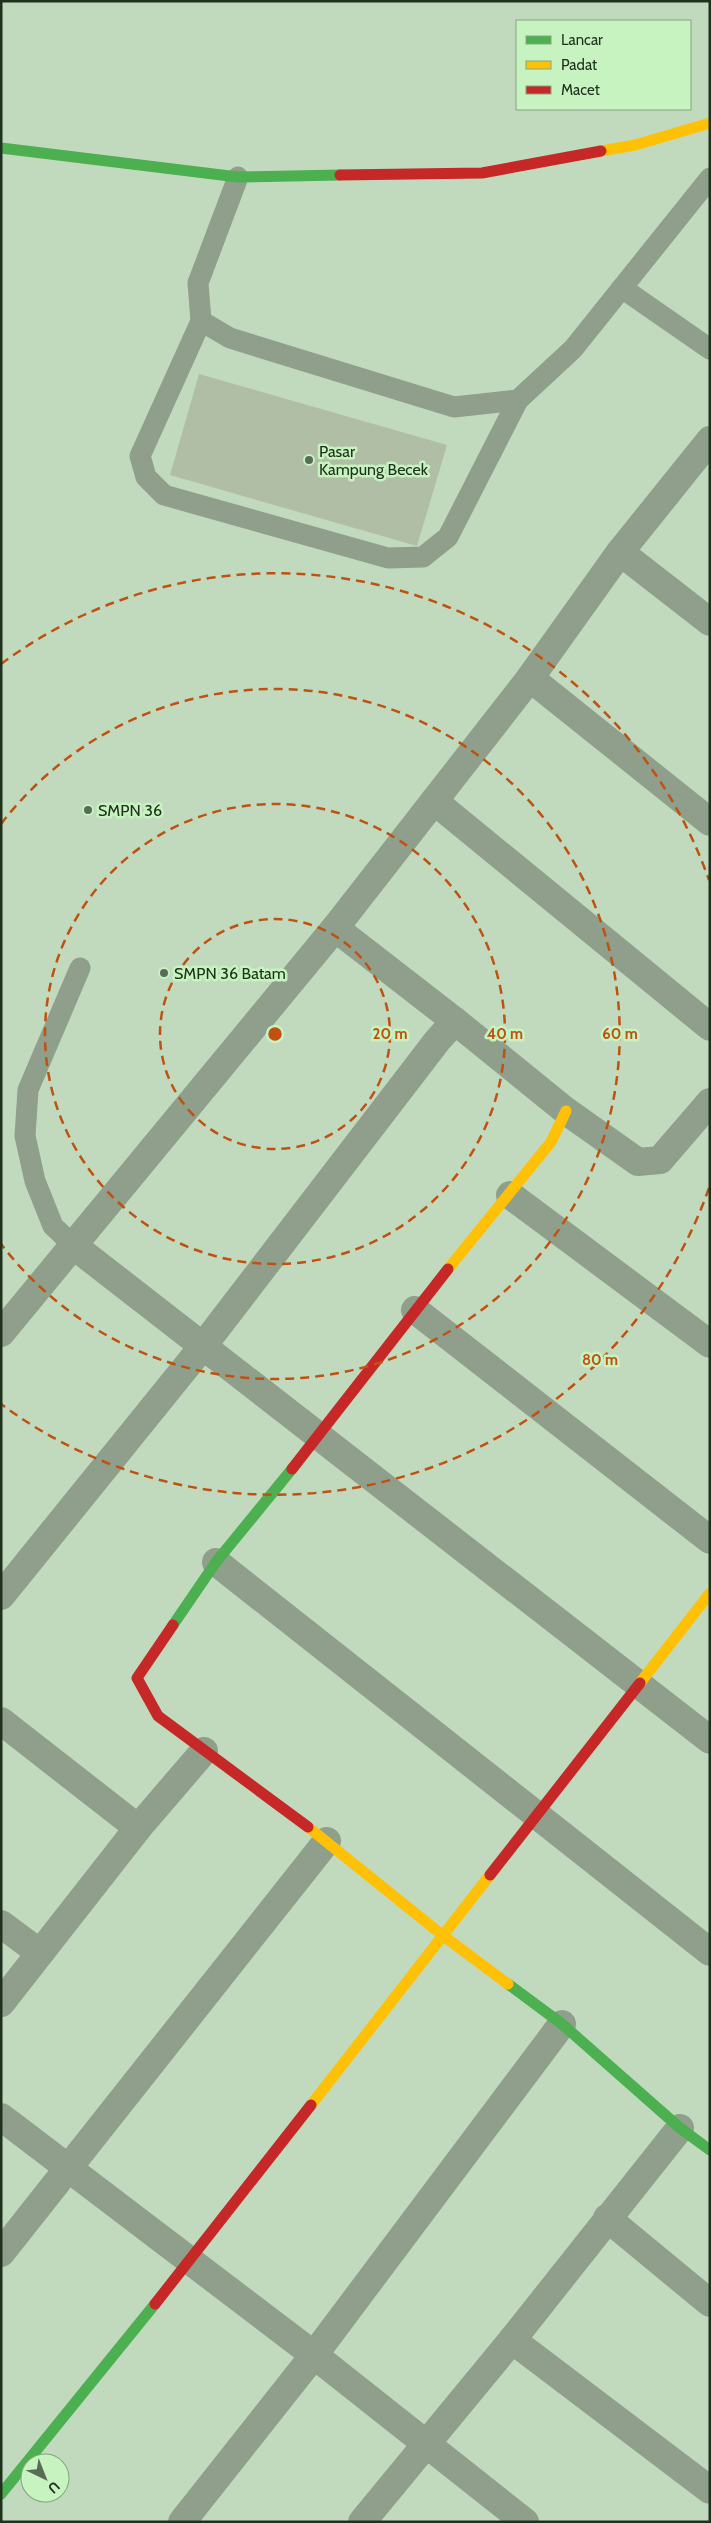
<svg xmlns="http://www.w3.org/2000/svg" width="711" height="2523" font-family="Cabin,sans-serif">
	<rect width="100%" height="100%" fill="#c1dabe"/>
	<!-- building -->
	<path fill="#b0bea6" d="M 199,374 L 447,445 L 417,546 L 170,475 Z"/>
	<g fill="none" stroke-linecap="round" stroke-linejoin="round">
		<!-- lane -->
		<g stroke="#8f9f8c" stroke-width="21">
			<path d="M 238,177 L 198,283 L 201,321 L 230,338 L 454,407 L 518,400 L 573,349 L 710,178"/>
			<path d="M 622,288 L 710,349"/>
			<path d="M 201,321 L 140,456 L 146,477 L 164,495 L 388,558 L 423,557 L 448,537 L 518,400"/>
			<path d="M 74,1246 L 53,1226 L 35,1181 L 25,1136 L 28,1090 L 80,968"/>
		</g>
		<!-- street -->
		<g stroke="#8f9f8c" stroke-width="28">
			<path d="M 620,552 L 710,622"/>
			<path d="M 530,678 L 710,822"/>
			<path d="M 434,801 L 710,1027"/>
			<path d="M 335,928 L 455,1021 L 566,1111 L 638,1162 L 660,1160 L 710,1102"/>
			<path d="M 510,1195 L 710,1344"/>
			<path d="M 74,1246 L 710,1740"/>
			<path d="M 415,1310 L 710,1540"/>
			<path d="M 1,1333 L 335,928 L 530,678 L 620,552 L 710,440"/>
			<path d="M 216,1562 L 710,1952"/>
			<path d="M 1,1596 L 203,1346 L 437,1041 L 455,1021"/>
			<path d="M 1,1721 L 138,1828"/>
			<path d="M 1,1924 L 40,1953"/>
			<path d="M 1,2003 L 138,1828 L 204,1751"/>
			<path d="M 1,2117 L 314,2355 L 525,2522"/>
			<path d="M 607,2218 L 710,2303"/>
			<path d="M 1,2253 L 327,1841"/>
			<path d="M 512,2340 L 710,2490"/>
			<path d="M 182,2522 L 314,2355 L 562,2024"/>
			<path d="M 362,2522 L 512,2340 L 680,2128"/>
		</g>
		<!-- fast -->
		<g stroke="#4caf50" stroke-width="11">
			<path d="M 1,148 L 238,177 L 340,175"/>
			<path d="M 173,1625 L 216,1562 L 292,1469"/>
			<path d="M 508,1984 L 562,2024 L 680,2128 L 710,2150"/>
			<path d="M 1,2494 L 155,2304"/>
		</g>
		<!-- slow -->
		<g stroke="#ffc107" stroke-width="11">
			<path d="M 601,151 L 635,145 L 710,123"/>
			<path d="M 448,1269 L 551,1142 L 566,1111"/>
			<path d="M 640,1683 L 710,1593"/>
			<path d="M 308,1827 L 441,1934 L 508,1984"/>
			<path d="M 311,2105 L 490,1875"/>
		</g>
		<!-- jam -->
		<g stroke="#c62828" stroke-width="11">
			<path d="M 340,175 L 482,173 L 601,151"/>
			<path d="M 292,1469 L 448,1269"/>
			<path d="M 173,1625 L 137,1678 L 158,1716 L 308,1827"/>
			<path d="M 490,1875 L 640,1683"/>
			<path d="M 155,2304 L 311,2105"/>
		</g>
	</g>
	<!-- distance rings -->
	<g fill="none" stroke="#c05110" stroke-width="2.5" stroke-dasharray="9 6">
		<circle cx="275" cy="1034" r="115"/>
		<circle cx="275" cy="1034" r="230"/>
		<path d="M1 824A345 345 0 1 1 1 1244"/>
		<path d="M709 1188A460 460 0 0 1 1 1404M1 664A460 460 0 0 1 709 880"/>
	</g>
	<!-- markers -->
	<g fill="#586c56" stroke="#c6f3bf" stroke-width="2">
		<circle cx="309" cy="460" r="5"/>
		<circle cx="88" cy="810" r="5"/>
		<circle cx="164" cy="973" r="5"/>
	</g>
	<g text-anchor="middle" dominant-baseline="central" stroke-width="5" stroke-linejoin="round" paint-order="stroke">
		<!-- poi labels -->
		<g font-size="16" fill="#20311e" stroke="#c6f3bf" text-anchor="start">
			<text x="319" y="451">Pasar<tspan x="319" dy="18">Kampung Becek</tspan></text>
			<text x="98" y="810">SMPN 36</text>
			<text x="174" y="973">SMPN 36 Batam</text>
		</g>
	</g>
	<circle cx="275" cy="1034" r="8" fill="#c05110" stroke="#c6f3bf" stroke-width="2.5"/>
	<g font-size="15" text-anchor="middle" font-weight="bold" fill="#c05110" stroke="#c6f3bf" stroke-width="5" stroke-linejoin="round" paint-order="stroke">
		<text x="390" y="1039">20 m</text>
		<text x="505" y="1039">40 m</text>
		<text x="620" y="1039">60 m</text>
		<text x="600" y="1365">80 m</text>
	</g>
	<!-- border -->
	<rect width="711" height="2523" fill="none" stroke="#20311e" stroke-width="5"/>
	<!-- legend -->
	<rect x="516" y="20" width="175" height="90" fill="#c6f3bf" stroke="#84a57f"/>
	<rect x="526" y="36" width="25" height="8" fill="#4caf50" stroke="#84a57f"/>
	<text x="561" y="45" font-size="15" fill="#20311e">Lancar</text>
	<rect x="526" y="61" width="25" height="8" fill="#ffc107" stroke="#84a57f"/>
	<text x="561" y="70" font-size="15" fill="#20311e">Padat</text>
	<rect x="526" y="86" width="25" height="8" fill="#c62828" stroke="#84a57f"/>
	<text x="561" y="95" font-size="15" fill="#20311e">Macet</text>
	<!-- north arrow -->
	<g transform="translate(45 2478) rotate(137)"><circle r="24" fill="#c6f3bf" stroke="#84a57f"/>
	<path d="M0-4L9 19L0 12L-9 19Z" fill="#586c56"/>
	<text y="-8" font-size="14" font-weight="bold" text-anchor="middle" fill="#20311e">U</text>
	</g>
</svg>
